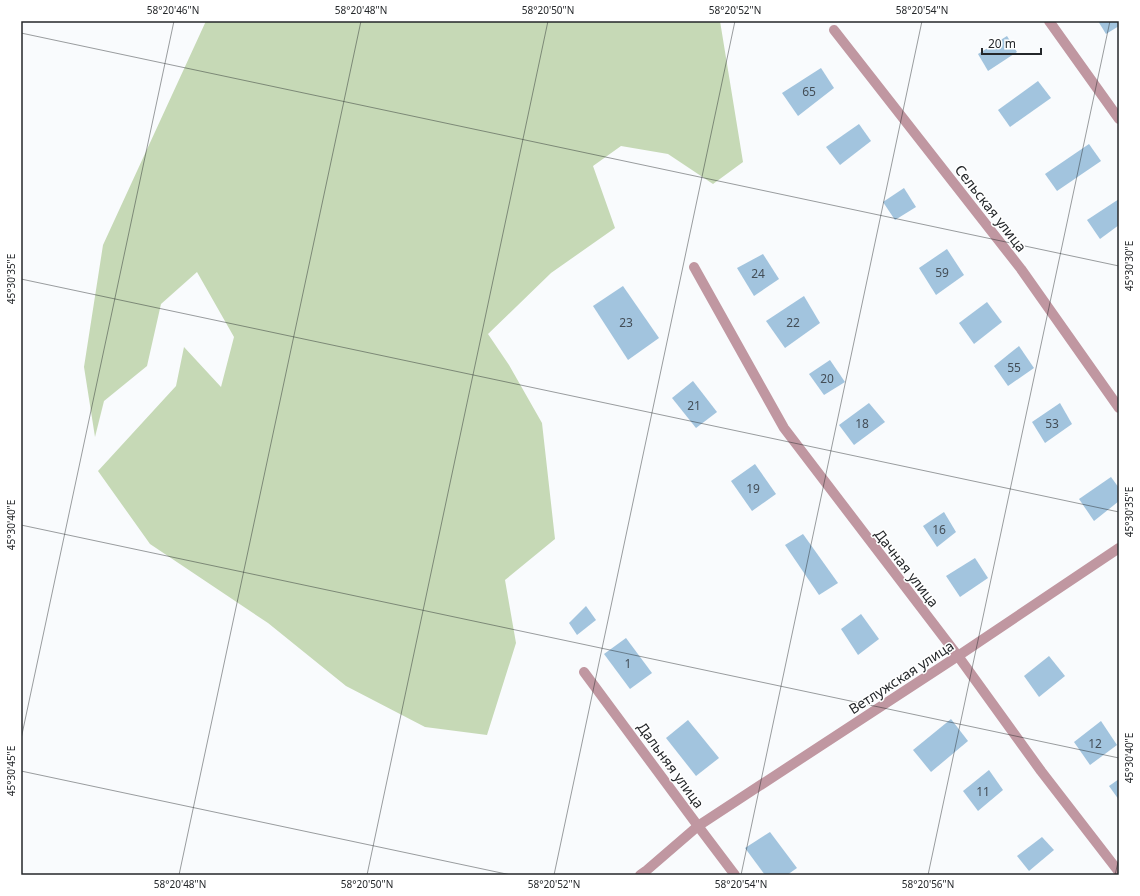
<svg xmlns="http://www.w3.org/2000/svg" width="1140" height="896" font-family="'Noto Sans',sans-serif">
	<rect width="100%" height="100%" fill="#f9fbfd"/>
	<!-- green -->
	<path fill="#c6d9b6" d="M 206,21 L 720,21 L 743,162 L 713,184 L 668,154 L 621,146 L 593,166 L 615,228 L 551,273 L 488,334 L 509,365 L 542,423 L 555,539 L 505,580 L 516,643 L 487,735 L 425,727 L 346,686 L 268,623 L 150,544 L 98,471 L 176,386 L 184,347 L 221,387 L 234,337 L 197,272 L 161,304 L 147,366 L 104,401 L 95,437 L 84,367 L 103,245 Z"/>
	<!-- building -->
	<g fill="#a2c4de">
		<path d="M 1098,21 L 1119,21 L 1119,26 L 1106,34 Z"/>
		<path d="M 1007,36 L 1017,52 L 988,71 L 978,54 Z"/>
		<path d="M 821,68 L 834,88 L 798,116 L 782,93 Z"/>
		<path d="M 1038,81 L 1051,98 L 1010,127 L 998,110 Z"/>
		<path d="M 859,124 L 871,141 L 840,165 L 826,147 Z"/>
		<path d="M 1089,144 L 1101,161 L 1057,191 L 1045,174 Z"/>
		<path d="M 904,188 L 916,207 L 895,220 L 883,202 Z"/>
		<path d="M 1119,199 L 1119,225 L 1100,239 L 1087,220 Z"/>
		<path d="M 947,249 L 964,275 L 936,295 L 919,268 Z"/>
		<path d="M 763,254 L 779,279 L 754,296 L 737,268 Z"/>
		<path d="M 623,286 L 659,338 L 628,360 L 593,306 Z"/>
		<path d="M 804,296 L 820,323 L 785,348 L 766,321 Z"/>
		<path d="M 987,302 L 1002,322 L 974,344 L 959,323 Z"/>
		<path d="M 1019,346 L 1034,368 L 1008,386 L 994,366 Z"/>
		<path d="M 830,360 L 845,382 L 824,395 L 809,374 Z"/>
		<path d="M 693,381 L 717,412 L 696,428 L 672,398 Z"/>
		<path d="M 869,403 L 885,422 L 854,445 L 839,425 Z"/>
		<path d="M 1060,403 L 1072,424 L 1045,443 L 1032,422 Z"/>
		<path d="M 755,464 L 776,494 L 752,511 L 731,481 Z"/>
		<path d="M 1111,477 L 1119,488 L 1119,501 L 1094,521 L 1079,499 Z"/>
		<path d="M 944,512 L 956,532 L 937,547 L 923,526 Z"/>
		<path d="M 803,534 L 838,583 L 819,595 L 785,545 Z"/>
		<path d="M 975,558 L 988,578 L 960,597 L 946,576 Z"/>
		<path d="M 586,606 L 596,620 L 577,635 L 569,623 Z"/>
		<path d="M 861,614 L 879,639 L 858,655 L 841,629 Z"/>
		<path d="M 626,638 L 652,673 L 630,689 L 604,654 Z"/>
		<path d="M 1049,656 L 1065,676 L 1039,697 L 1024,676 Z"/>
		<path d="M 951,719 L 968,741 L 931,772 L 913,750 Z"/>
		<path d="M 688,720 L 719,758 L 696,776 L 666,738 Z"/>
		<path d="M 1101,721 L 1117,745 L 1090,765 L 1074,742 Z"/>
		<path d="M 989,770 L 1003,790 L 978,811 L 963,791 Z"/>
		<path d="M 1119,779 L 1119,800 L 1109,786 Z"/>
		<path d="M 770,832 L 797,868 L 787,875 L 765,875 L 745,848 Z"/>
		<path d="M 1042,837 L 1054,850 L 1029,871 L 1017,856 Z"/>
	</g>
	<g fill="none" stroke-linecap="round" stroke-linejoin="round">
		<!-- lane -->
		<path stroke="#c097a1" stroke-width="10" d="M 640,875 L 647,870 L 698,826"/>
		<!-- street -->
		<g stroke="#c097a1" stroke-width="10">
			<path d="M 1049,21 L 1119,119"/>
			<path d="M 834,30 L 1021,269 L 1119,408"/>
			<path d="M 694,267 L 784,428 L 958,656 L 1041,771 L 1119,872"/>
			<path d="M 584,672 L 698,826 L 735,875"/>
			<path d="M 698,826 L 958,656 L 1119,548"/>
		</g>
	</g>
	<!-- ticks -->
	<path fill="none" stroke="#24272a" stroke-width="1" stroke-opacity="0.45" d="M 21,33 L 1119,266M 21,279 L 1119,512M 21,525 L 1119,758M 21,739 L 174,21M 21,771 L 511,875M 179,875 L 361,21M 367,875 L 548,21M 554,875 L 735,21M 741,875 L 922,21M 928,875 L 1110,21M 1115,875 L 1119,858"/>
	<g text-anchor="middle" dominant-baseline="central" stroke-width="3" stroke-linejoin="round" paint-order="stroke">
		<!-- number labels -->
		<g font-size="12" fill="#444e57">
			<text x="809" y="91">65</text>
			<text x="942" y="272">59</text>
			<text x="758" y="273">24</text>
			<text x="626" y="322">23</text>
			<text x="793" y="322">22</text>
			<text x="1014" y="367">55</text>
			<text x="827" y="378">20</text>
			<text x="694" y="405">21</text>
			<text x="862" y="423">18</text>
			<text x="1052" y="423">53</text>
			<text x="753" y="488">19</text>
			<text x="939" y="529">16</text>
			<text x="628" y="663">1</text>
			<text x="1095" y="743">12</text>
			<text x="983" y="791">11</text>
		</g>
		<!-- street labels -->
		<g font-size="14" fill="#24272a" stroke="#fff">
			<text transform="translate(991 208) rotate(52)">Сельская улица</text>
			<text transform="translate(907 568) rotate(52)">Дачная улица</text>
			<text transform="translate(901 677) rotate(-33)">Ветлужская улица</text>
			<text transform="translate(671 765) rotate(54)">Дальняя улица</text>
		</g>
	</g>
	<!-- border -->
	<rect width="1140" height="896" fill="none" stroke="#ffffff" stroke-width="44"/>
	<!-- scale -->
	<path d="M982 48v6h59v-6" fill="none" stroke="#24272a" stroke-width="2"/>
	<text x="988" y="48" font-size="12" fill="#24272a" stroke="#ffffff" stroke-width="3" paint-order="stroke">20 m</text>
	<rect x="22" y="22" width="1096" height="852" fill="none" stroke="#24272a" stroke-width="1.5"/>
	<g font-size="10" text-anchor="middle" fill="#24272a">
		<text x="173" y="14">58°20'46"N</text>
		<text x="361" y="14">58°20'48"N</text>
		<text x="548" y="14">58°20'50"N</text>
		<text x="735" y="14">58°20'52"N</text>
		<text x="922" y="14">58°20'54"N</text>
		<text transform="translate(1129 266) rotate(-90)" y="4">45°30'30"E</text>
		<text transform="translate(11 279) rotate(-90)" y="4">45°30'35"E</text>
		<text transform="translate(1129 512) rotate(-90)" y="4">45°30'35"E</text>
		<text transform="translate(11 525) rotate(-90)" y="4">45°30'40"E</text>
		<text transform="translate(1129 758) rotate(-90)" y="4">45°30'40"E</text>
		<text transform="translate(11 771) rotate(-90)" y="4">45°30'45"E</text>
		<text x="180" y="888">58°20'48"N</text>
		<text x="367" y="888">58°20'50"N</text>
		<text x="554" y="888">58°20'52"N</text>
		<text x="741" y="888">58°20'54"N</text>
		<text x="928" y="888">58°20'56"N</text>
	</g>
</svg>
